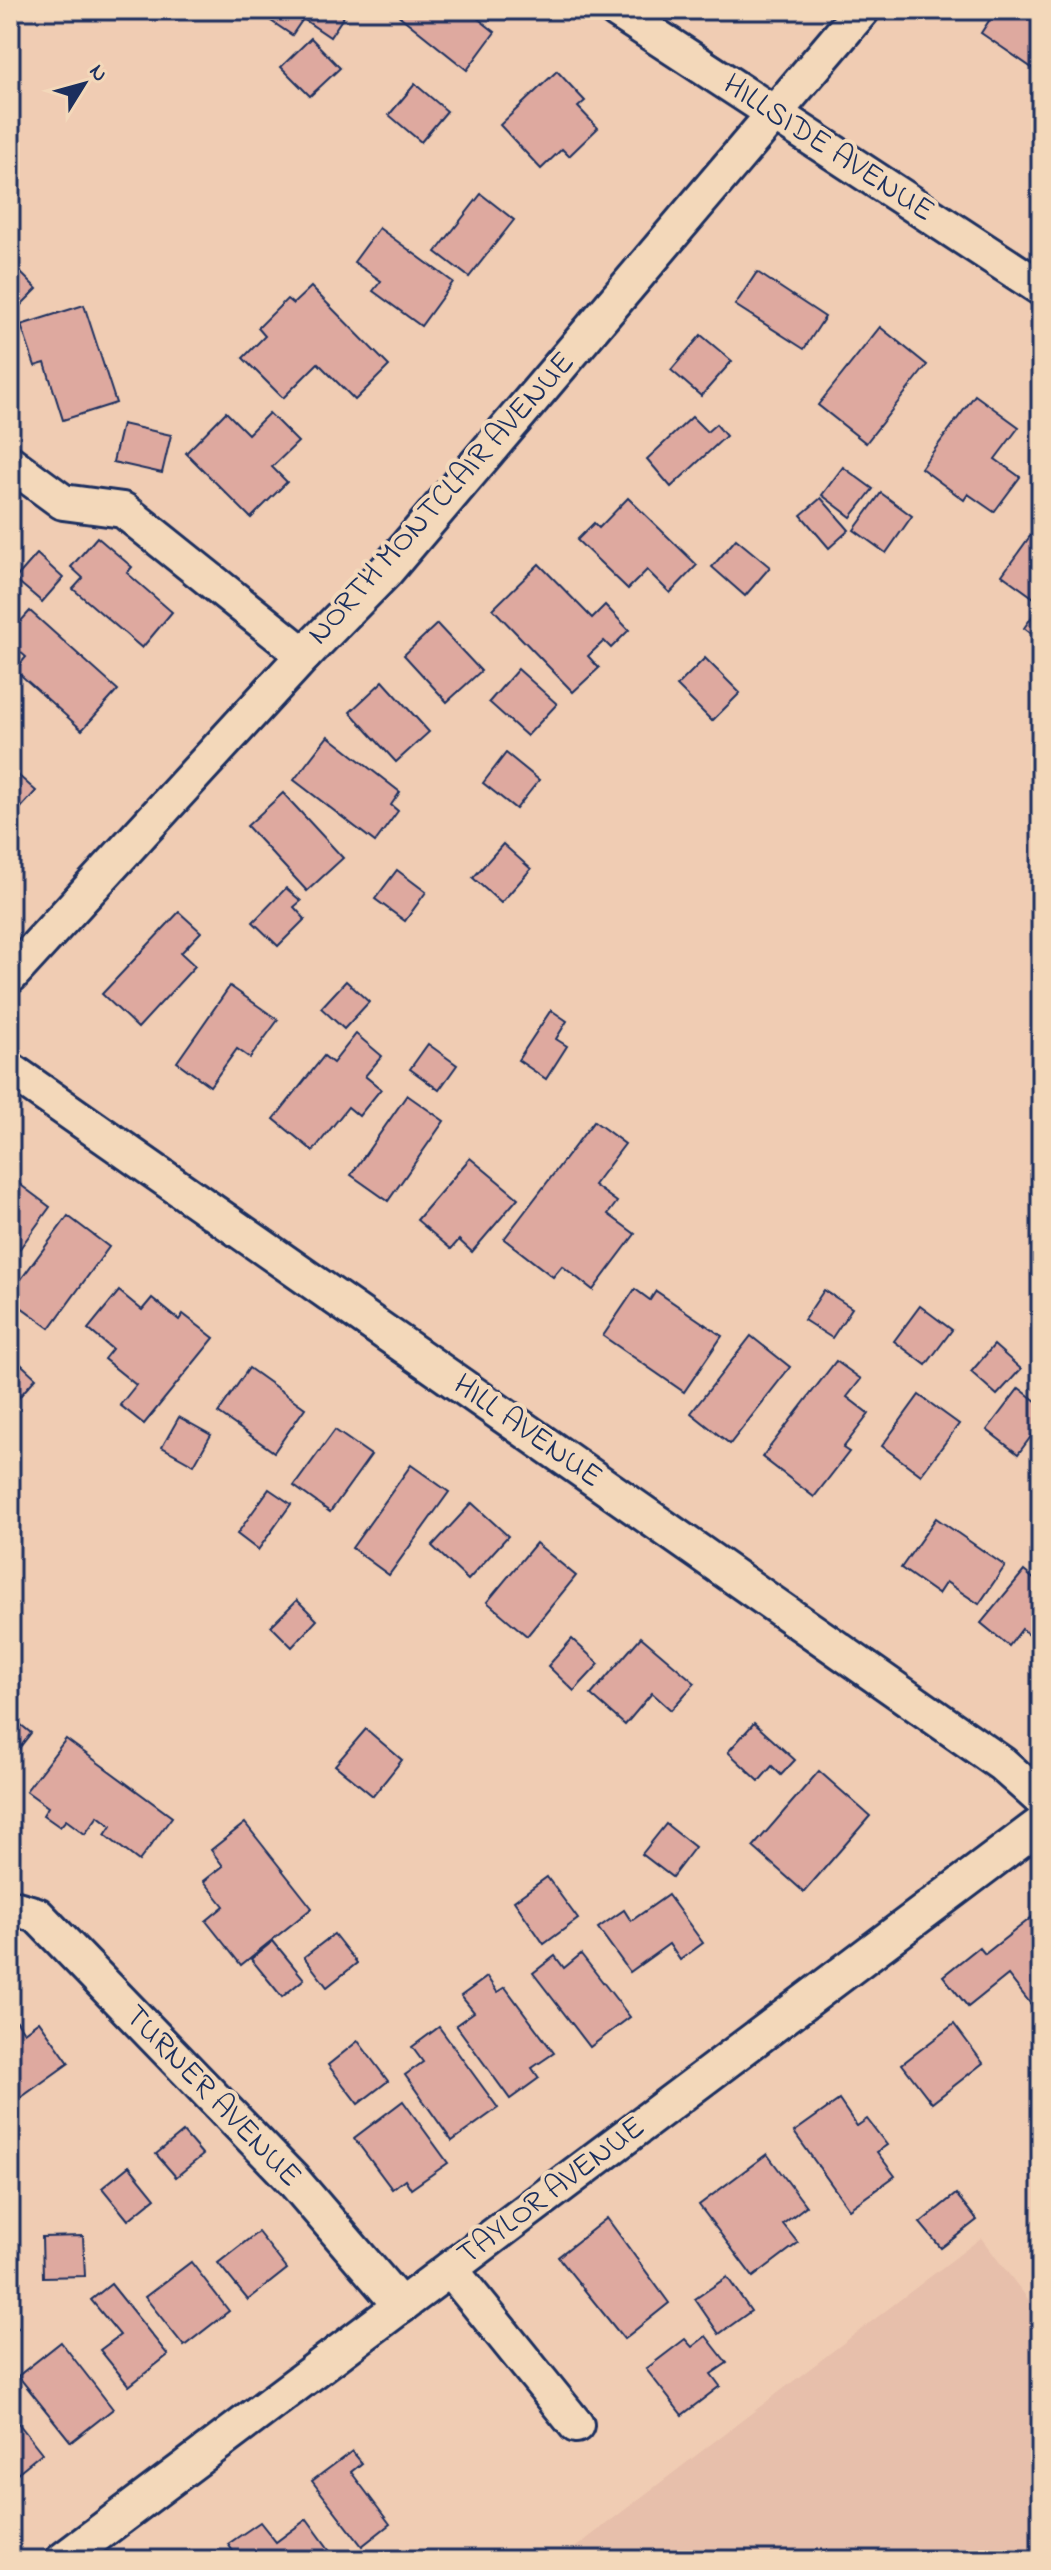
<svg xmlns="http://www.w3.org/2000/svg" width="1051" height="2570" font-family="'Indie Flower',sans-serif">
	<rect width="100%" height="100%" fill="#f0ccb3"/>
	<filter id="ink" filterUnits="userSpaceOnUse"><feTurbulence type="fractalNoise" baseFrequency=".0125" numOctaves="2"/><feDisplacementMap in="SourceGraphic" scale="16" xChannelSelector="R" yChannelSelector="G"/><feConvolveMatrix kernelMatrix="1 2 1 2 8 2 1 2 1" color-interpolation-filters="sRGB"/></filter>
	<g filter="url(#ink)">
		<!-- built -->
		<path fill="#e7bfab" d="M 981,2238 L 1041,2316 L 1041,2560 L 559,2560 Z"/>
		<!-- building -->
		<g fill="#dea99f" stroke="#1b2f5e" stroke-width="2">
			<path d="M 278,10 L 348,10 L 330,37 L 303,19 L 292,35 L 271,21 Z"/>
			<path d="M 392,10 L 467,10 L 495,32 L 467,70 Z"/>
			<path d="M 996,10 L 1041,10 L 1041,61 L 1035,70 L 981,33 Z"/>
			<path d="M 311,38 L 340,68 L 310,96 L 281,67 Z"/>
			<path d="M 557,71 L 585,101 L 578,107 L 598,128 L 569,156 L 562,149 L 541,169 L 500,125 Z"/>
			<path d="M 415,84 L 447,111 L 421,142 L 389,115 Z"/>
			<path d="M 481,194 L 514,220 L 469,277 L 436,252 Z"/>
			<path d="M 379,228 L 453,282 L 421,326 L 373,291 L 381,281 L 354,262 Z"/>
			<path d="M 10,262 L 37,289 L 10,316 Z"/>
			<path d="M 757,272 L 825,317 L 804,349 L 735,305 Z"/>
			<path d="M 311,287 L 389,366 L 355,400 L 318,363 L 283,398 L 243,358 L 265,336 L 258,328 L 287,299 L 293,304 Z"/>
			<path d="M 84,305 L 116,403 L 63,420 L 45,363 L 35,366 L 21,325 Z"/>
			<path d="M 880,327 L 927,365 L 866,443 L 818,405 Z"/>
			<path d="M 701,335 L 732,361 L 701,396 L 671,370 Z"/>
			<path d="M 975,395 L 1019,427 L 995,459 L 1020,477 L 994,512 L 968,494 L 964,500 L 921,468 Z"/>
			<path d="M 226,412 L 248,434 L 269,413 L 298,442 L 272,467 L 287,482 L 251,518 L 186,453 Z"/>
			<path d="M 692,417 L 707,432 L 716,424 L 726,436 L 671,487 L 647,459 Z"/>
			<path d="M 122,424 L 171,435 L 162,473 L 113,462 Z"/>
			<path d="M 843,467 L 873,489 L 851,517 L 822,495 Z"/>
			<path d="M 881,493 L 912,516 L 886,553 L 854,530 Z"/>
			<path d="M 628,498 L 697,565 L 670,593 L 647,570 L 628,589 L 577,540 L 594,523 L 599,528 Z"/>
			<path d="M 821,498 L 849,530 L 829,548 L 801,515 Z"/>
			<path d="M 1041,521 L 1041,603 L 1002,575 Z"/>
			<path d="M 97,537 L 132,567 L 127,573 L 172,612 L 142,648 L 73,589 L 83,578 L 71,567 Z"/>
			<path d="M 736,539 L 770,567 L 745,596 L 712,567 Z"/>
			<path d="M 37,554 L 63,578 L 42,602 L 15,579 Z"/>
			<path d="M 539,564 L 592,618 L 605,605 L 629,630 L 611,648 L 604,641 L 588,656 L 599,668 L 573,692 L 493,609 Z"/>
			<path d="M 1041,604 L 1041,641 L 1024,628 Z"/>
			<path d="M 30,611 L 118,690 L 82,730 L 15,670 L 26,657 L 10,643 L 10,633 Z"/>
			<path d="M 437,624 L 481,671 L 447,702 L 404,655 Z"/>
			<path d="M 705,658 L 740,693 L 712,721 L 677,686 Z"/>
			<path d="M 518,669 L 557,704 L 527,736 L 489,702 Z"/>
			<path d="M 383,681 L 429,732 L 396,762 L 350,712 Z"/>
			<path d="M 328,736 L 400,792 L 391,805 L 398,811 L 375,842 L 294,780 Z"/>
			<path d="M 506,753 L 539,780 L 516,809 L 483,783 Z"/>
			<path d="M 10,768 L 36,791 L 10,820 Z"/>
			<path d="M 283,793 L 343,858 L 307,891 L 247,826 Z"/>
			<path d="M 503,844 L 531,869 L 501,903 L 473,878 Z"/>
			<path d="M 397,870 L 426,892 L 405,921 L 375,899 Z"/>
			<path d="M 286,888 L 301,901 L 294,907 L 305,919 L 278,946 L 253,922 Z"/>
			<path d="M 179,912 L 201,932 L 181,953 L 195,966 L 138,1028 L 102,994 Z"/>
			<path d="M 346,981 L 369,1002 L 344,1029 L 321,1008 Z"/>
			<path d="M 230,986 L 278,1020 L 250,1058 L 237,1049 L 210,1086 L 177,1062 Z"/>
			<path d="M 551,1010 L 567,1021 L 556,1039 L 567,1046 L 546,1079 L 518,1060 Z"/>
			<path d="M 356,1034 L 382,1056 L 365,1076 L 381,1089 L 359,1116 L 348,1107 L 313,1151 L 274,1119 L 324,1056 L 333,1063 Z"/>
			<path d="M 428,1044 L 457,1065 L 439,1090 L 410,1069 Z"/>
			<path d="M 407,1095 L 444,1121 L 388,1201 L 351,1175 Z"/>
			<path d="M 594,1121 L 625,1144 L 594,1185 L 617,1202 L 608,1214 L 635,1234 L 593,1290 L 562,1266 L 553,1277 L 504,1239 Z"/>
			<path d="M 470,1158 L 518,1198 L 472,1252 L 459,1240 L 451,1249 L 417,1220 Z"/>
			<path d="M 10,1177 L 50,1207 L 10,1262 Z"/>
			<path d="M 68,1216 L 109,1247 L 50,1328 L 10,1299 L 10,1294 Z"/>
			<path d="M 635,1289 L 650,1300 L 656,1291 L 722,1336 L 684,1392 L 603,1336 Z"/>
			<path d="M 824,1290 L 852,1308 L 832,1338 L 804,1320 Z"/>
			<path d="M 119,1291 L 142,1310 L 152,1298 L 179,1320 L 183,1314 L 214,1338 L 144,1424 L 120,1405 L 136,1385 L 104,1359 L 112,1349 L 88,1329 Z"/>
			<path d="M 920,1306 L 952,1330 L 926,1365 L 894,1341 Z"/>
			<path d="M 751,1336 L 790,1367 L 730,1444 L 691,1413 Z"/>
			<path d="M 994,1345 L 1021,1369 L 997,1395 L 971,1372 Z"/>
			<path d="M 10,1354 L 36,1378 L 12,1405 L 10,1403 Z"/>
			<path d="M 836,1361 L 861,1379 L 847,1397 L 869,1414 L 843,1448 L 849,1452 L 814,1497 L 762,1457 Z"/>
			<path d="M 249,1368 L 305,1408 L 274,1452 L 218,1413 Z"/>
			<path d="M 1019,1388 L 1041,1405 L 1041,1423 L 1018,1454 L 987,1430 Z"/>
			<path d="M 919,1395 L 959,1424 L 921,1475 L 882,1446 Z"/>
			<path d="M 179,1417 L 211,1435 L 194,1465 L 162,1447 Z"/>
			<path d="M 335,1430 L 371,1455 L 330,1512 L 294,1486 Z"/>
			<path d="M 411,1465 L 449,1492 L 389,1575 L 352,1548 Z"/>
			<path d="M 269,1489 L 291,1504 L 258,1550 L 237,1534 Z"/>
			<path d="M 472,1503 L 508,1536 L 468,1580 L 432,1546 Z"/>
			<path d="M 936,1518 L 1005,1566 L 979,1604 L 946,1582 L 938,1594 L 901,1568 Z"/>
			<path d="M 536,1543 L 576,1576 L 527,1636 L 487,1602 Z"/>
			<path d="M 1024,1571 L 1041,1585 L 1041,1645 L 1022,1629 L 1009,1646 L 981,1623 Z"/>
			<path d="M 297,1600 L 317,1620 L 292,1647 L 271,1626 Z"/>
			<path d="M 641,1637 L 695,1683 L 671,1710 L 652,1693 L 625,1725 L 591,1695 Z"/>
			<path d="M 572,1639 L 599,1664 L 574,1691 L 548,1666 Z"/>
			<path d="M 10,1716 L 31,1733 L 10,1760 Z"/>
			<path d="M 754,1723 L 795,1760 L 781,1775 L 772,1766 L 759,1781 L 728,1752 Z"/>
			<path d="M 366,1729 L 402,1760 L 373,1796 L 335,1765 Z"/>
			<path d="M 66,1739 L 172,1817 L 139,1861 L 105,1835 L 111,1826 L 98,1816 L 85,1834 L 66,1820 L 60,1827 L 43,1815 L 48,1807 L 26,1791 Z"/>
			<path d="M 819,1771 L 870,1816 L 804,1892 L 753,1847 Z"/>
			<path d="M 245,1823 L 312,1908 L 241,1965 L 206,1921 L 224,1906 L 204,1881 L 223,1866 L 211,1850 Z"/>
			<path d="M 666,1824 L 695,1847 L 672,1877 L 642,1854 Z"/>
			<path d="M 547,1877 L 578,1919 L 544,1944 L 514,1901 Z"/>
			<path d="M 668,1895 L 703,1943 L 680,1960 L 669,1944 L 630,1972 L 598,1928 L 624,1910 L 631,1921 Z"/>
			<path d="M 1041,1910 L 1041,2017 L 1008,1975 L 968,2007 L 943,1976 L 979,1947 L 985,1954 Z"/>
			<path d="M 334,1934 L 357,1963 L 327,1987 L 304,1957 Z"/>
			<path d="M 273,1941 L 304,1979 L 282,1997 L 251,1959 Z"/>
			<path d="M 581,1954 L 630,2017 L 590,2047 L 533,1973 L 555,1956 L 564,1968 Z"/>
			<path d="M 487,1977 L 497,1992 L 505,1987 L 554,2053 L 532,2068 L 539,2078 L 510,2099 L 456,2025 L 474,2012 L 461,1996 Z"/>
			<path d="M 17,2021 L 24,2032 L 39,2021 L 69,2063 L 16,2101 L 10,2092 L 10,2026 Z"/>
			<path d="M 954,2024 L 983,2063 L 932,2103 L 902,2064 Z"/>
			<path d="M 439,2027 L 498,2108 L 452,2141 L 405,2075 L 423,2062 L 412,2047 Z"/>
			<path d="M 358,2041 L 388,2081 L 358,2104 L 328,2065 Z"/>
			<path d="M 839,2100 L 857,2126 L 867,2119 L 887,2145 L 877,2152 L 895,2176 L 849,2209 L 794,2132 Z"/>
			<path d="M 403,2101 L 448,2163 L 411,2189 L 405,2179 L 392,2189 L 354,2138 Z"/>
			<path d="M 183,2132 L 203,2155 L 176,2177 L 156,2154 Z"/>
			<path d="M 767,2154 L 806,2206 L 783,2224 L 798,2243 L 753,2277 L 699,2205 Z"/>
			<path d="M 129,2166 L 155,2198 L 128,2220 L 102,2188 Z"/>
			<path d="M 956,2194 L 977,2220 L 941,2248 L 920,2223 Z"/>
			<path d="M 607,2218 L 669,2303 L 624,2339 L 558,2257 Z"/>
			<path d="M 258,2232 L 287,2269 L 248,2300 L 218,2263 Z"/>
			<path d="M 83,2236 L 85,2276 L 43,2277 L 42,2237 Z"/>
			<path d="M 191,2262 L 229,2311 L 184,2346 L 145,2297 Z"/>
			<path d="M 727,2277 L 751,2311 L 719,2334 L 695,2299 Z"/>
			<path d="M 111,2284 L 168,2355 L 129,2386 L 100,2350 L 120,2335 L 91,2300 Z"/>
			<path d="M 10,2318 L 18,2328 L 10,2334 Z"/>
			<path d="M 706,2336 L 727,2363 L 711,2374 L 720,2386 L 682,2415 L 646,2369 L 685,2339 L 692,2347 Z"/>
			<path d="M 61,2342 L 113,2409 L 71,2442 L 18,2376 Z"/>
			<path d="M 15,2419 L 42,2453 L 10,2479 L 10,2424 Z"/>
			<path d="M 352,2451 L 362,2463 L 351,2472 L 390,2524 L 362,2546 L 312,2481 Z"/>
			<path d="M 307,2519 L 334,2556 L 328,2560 L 239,2560 L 228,2544 L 260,2522 L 276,2542 Z"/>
		</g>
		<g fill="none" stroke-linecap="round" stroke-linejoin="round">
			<!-- minor casing -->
			<g stroke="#1b2f5e" stroke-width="40">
				<g id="minor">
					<path d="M 616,10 L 1041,288"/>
					<path d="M 10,463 L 63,502 L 123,510 L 304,655"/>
					<path d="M 10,976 L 304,655 L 387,570 L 862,10"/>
					<path d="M 10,1070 L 1002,1764 L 1041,1799"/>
					<path d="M 10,1907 L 37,1915 L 293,2180 L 401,2306"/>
					<path d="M 450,2269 L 576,2425"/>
					<path d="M 63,2560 L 1041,1824"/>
				</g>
			</g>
			<!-- minor -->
			<use href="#minor" stroke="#f3d8ba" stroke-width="34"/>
		</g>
	</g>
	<g text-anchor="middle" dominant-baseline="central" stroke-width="8" stroke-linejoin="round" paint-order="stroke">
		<!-- street labels -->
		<g font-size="32" fill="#1b2f5e" stroke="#f3d8ba">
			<text transform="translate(828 149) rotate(33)">HILLSIDE AVENUE</text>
			<text transform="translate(442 499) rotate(-48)">NORTH MONTCLAIR AVENUE</text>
			<text transform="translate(527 1432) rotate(35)">HILL AVENUE</text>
			<text transform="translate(212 2097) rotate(46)">TURNER AVENUE</text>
			<text transform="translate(552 2192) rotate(-37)">TAYLOR AVENUE</text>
		</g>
	</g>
	<!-- margin -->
	<rect width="1051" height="2570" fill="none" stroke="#f3d8ba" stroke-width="40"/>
	<rect x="20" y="20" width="1011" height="2530" fill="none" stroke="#1b2f5e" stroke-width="3" filter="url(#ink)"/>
	<!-- north arrow -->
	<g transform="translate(84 84) rotate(53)" stroke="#f3d8ba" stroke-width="6" paint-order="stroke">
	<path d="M0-6L14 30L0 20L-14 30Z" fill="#1b2f5e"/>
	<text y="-12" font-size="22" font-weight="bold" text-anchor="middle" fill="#1b2f5e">N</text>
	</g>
</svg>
